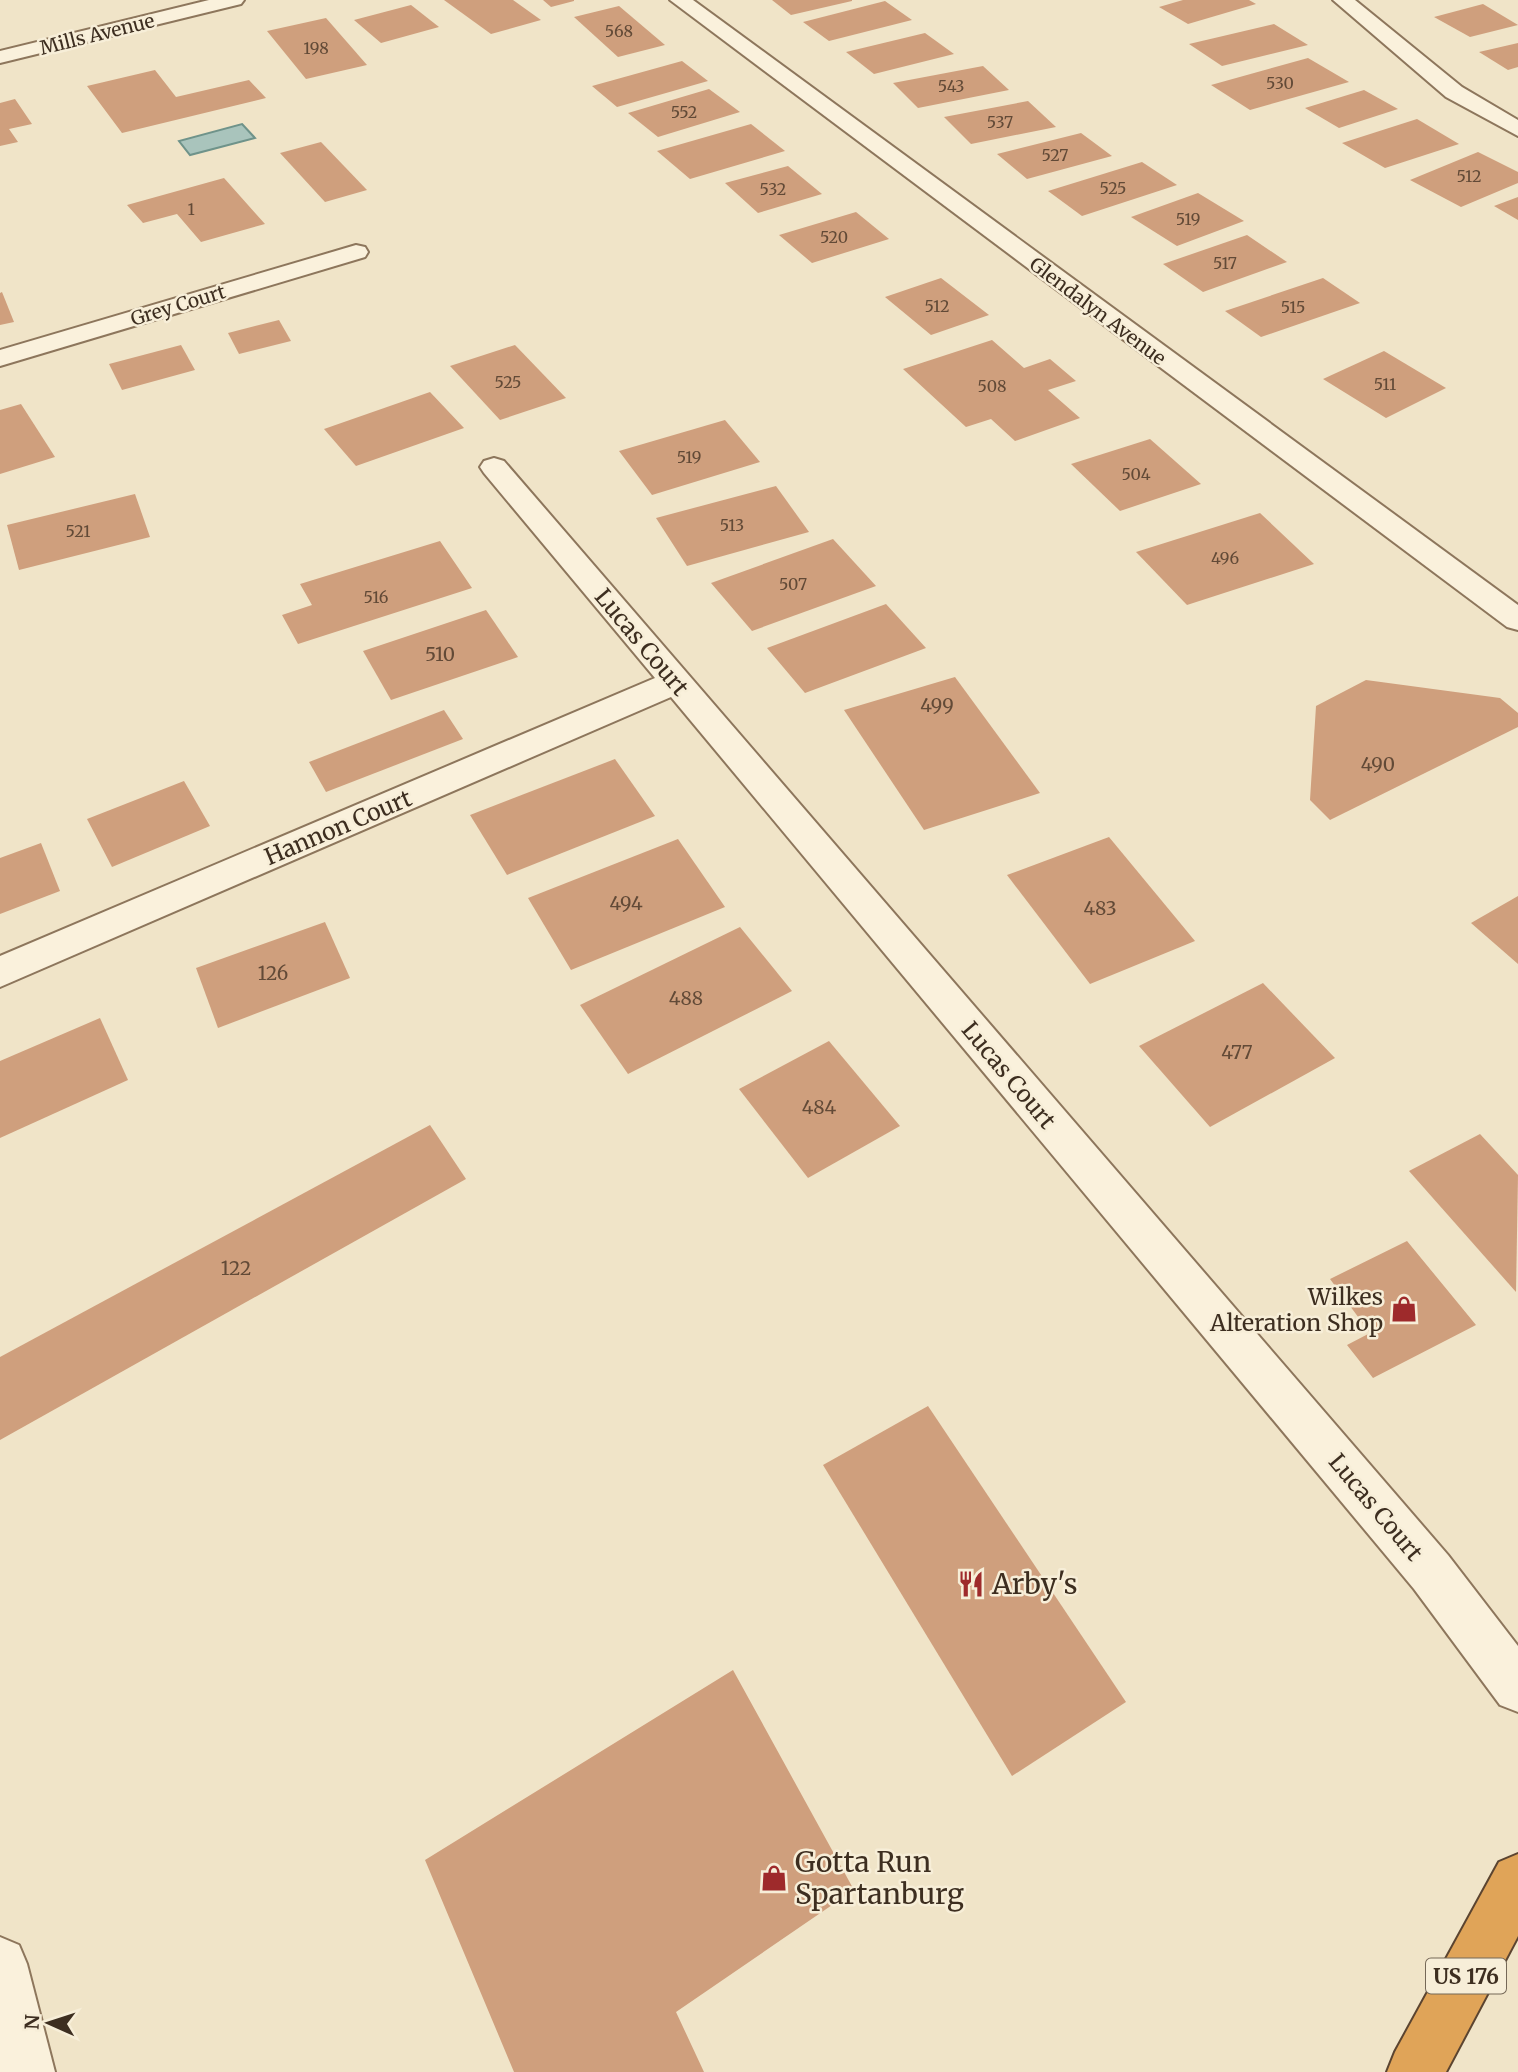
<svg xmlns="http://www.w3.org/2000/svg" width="1518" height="2072" font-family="Merriweather,serif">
	<rect width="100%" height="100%" fill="#f0e4c8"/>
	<!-- water -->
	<path fill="#a9c4bc" stroke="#6f938a" stroke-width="2" d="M 242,124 L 255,138 L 190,155 L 179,141 Z"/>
	<!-- building -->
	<g fill="#cf9f7d">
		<path d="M 444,0 L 513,0 L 541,20 L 491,34 Z"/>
		<path d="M 543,0 L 574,0 L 574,1 L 551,7 Z"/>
		<path d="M 772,0 L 852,0 L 852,1 L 791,15 Z"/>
		<path d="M 1183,0 L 1249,0 L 1256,4 L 1188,24 L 1159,7 Z"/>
		<path d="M 885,1 L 912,20 L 829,41 L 803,22 Z"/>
		<path d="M 1483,4 L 1518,25 L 1470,37 L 1434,17 Z"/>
		<path d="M 411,5 L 439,27 L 381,43 L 354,20 Z"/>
		<path d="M 619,6 L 665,45 L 618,57 L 574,17 Z"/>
		<path d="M 326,18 L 367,65 L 306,79 L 267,31 Z"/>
		<path d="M 1274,24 L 1308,45 L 1222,66 L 1189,44 Z"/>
		<path d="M 925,33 L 954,54 L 874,74 L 846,52 Z"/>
		<path d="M 1518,43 L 1518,67 L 1508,70 L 1479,52 Z"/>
		<path d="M 1308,58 L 1349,82 L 1250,110 L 1211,85 Z"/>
		<path d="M 682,61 L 708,81 L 617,107 L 592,86 Z"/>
		<path d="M 983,66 L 1009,90 L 918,108 L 893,83 Z"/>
		<path d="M 155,70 L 176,97 L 249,80 L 266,98 L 122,133 L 87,86 Z"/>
		<path d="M 709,89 L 740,112 L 658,137 L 628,113 Z"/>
		<path d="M 1364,90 L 1398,109 L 1339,128 L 1305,108 Z"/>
		<path d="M 15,99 L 32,124 L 9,129 L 18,142 L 0,146 L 0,103 Z"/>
		<path d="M 1028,101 L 1056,127 L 971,144 L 944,117 Z"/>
		<path d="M 1417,119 L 1459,144 L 1385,168 L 1342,143 Z"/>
		<path d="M 751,124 L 785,151 L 690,179 L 657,151 Z"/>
		<path d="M 1081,133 L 1112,156 L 1027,179 L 997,154 Z"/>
		<path d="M 321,142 L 367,190 L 325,202 L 280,153 Z"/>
		<path d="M 1478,152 L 1518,172 L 1518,183 L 1461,207 L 1410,180 Z"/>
		<path d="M 1142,162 L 1177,185 L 1082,216 L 1048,191 Z"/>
		<path d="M 788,166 L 822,194 L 758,213 L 725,183 Z"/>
		<path d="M 224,178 L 265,224 L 201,242 L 177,214 L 143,223 L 127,205 Z"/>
		<path d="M 1198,193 L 1244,221 L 1177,246 L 1131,217 Z"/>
		<path d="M 1518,197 L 1518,220 L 1494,206 Z"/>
		<path d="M 856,212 L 889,239 L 812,263 L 779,235 Z"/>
		<path d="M 1247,235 L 1287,262 L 1203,292 L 1163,264 Z"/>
		<path d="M 941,278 L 989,315 L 931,335 L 885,297 Z"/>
		<path d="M 1323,278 L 1360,303 L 1261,337 L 1225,311 Z"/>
		<path d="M 2,292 L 14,322 L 0,325 L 0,293 Z"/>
		<path d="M 279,320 L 291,341 L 239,354 L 228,333 Z"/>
		<path d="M 992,340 L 1024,368 L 1050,359 L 1076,381 L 1048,390 L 1080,418 L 1015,441 L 991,419 L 966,427 L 903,369 Z"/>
		<path d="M 181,345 L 195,370 L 122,390 L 109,364 Z"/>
		<path d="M 515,345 L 566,398 L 500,420 L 450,366 Z"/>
		<path d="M 1384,351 L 1446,388 L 1386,418 L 1323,379 Z"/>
		<path d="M 430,392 L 464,428 L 356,466 L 324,429 Z"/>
		<path d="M 21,404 L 55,457 L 0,474 L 0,410 Z"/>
		<path d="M 725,420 L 760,462 L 652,495 L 619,451 Z"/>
		<path d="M 1150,439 L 1201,484 L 1120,511 L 1071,464 Z"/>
		<path d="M 776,486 L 809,532 L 687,566 L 656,518 Z"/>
		<path d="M 135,494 L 150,537 L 19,570 L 7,525 Z"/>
		<path d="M 1260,513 L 1314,564 L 1187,605 L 1136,552 Z"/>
		<path d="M 833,539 L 876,586 L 752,631 L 711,583 Z"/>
		<path d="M 440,541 L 472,588 L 298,644 L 282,615 L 312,605 L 300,584 Z"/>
		<path d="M 886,604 L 926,648 L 805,693 L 767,648 Z"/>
		<path d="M 486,610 L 518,657 L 391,700 L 363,651 Z"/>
		<path d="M 955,677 L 1040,793 L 924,830 L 844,710 Z"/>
		<path d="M 1366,680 L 1500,698 L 1518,713 L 1518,727 L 1330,820 L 1310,800 L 1316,706 Z"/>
		<path d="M 444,710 L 463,739 L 326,792 L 309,762 Z"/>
		<path d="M 615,759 L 655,816 L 507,875 L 470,815 Z"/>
		<path d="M 184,781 L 210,826 L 112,867 L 87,819 Z"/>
		<path d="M 1109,837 L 1195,941 L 1090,984 L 1007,875 Z"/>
		<path d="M 678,839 L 725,907 L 571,970 L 528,898 Z"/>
		<path d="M 41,843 L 60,891 L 0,914 L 0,858 Z"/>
		<path d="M 1518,896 L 1518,964 L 1471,923 Z"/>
		<path d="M 325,922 L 350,978 L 218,1028 L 196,968 Z"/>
		<path d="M 740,927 L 792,991 L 628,1074 L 580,1005 Z"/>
		<path d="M 1263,983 L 1335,1058 L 1210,1127 L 1139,1046 Z"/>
		<path d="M 100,1018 L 128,1080 L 0,1138 L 0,1061 Z"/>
		<path d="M 829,1041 L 900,1126 L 808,1178 L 739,1089 Z"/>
		<path d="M 430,1125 L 466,1179 L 0,1440 L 0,1357 Z"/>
		<path d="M 1480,1134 L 1518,1175 L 1516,1292 L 1409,1171 Z"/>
		<path d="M 1407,1241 L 1476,1325 L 1373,1378 L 1347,1345 L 1370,1333 L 1330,1279 Z"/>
		<path d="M 928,1406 L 1126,1702 L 1012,1776 L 823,1465 Z"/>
		<path d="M 733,1670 L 854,1890 L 676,2012 L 704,2072 L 514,2072 L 425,1860 Z"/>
	</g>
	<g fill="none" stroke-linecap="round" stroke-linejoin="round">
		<!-- minor casing -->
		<g stroke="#8d765c" stroke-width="4">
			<g id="minor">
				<path d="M 209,0 L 244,0 L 241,4 L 0,63 L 0,51 Z"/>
				<path d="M 670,0 L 693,0 L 1518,605 L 1518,630 L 1507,627 Z"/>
				<path d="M 1333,0 L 1355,0 L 1462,87 L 1518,120 L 1518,136 L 1446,97 Z"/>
				<path d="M 356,245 L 365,247 L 368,252 L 365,257 L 0,366 L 0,350 Z"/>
				<path d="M 494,458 L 504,461 L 1448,1555 L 1518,1646 L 1518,1712 L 1500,1705 L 1414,1589 L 671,697 L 0,987 L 0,956 L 655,678 L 484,473 L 480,467 L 484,461 Z"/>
				<path d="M 0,1937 L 19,1945 L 27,1964 L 55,2072 L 0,2072 Z"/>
			</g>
		</g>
		<!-- highway casing -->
		<g stroke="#5b4430" stroke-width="4">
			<path id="highway" d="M 1518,1854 L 1518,1936 L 1446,2072 L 1387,2072 L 1395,2052 L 1499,1862 Z"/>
		</g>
		<!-- minor -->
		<use href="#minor" fill="#faf1dc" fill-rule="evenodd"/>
		<!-- highway -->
		<use href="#highway" fill="#e0a458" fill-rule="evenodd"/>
	</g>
	<!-- icons -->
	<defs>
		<g id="shop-bare" transform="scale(2.1)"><path d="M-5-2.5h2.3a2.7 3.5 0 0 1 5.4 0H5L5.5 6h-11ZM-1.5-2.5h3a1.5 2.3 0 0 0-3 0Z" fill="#9e2a2b" stroke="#f7eed8" stroke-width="2.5" paint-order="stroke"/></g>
		<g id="restaurant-bare" transform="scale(2.1)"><path d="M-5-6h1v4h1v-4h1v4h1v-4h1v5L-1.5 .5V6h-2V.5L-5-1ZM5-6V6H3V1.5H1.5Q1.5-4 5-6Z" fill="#9e2a2b" stroke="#f7eed8" stroke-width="2.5" paint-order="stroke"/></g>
	</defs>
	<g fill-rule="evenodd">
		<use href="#shop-bare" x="1404" y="1309"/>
		<use href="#restaurant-bare" x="971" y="1584"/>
		<use href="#shop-bare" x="774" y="1878"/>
	</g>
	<g text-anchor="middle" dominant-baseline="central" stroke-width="5" stroke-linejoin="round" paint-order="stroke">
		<!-- far-number labels -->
		<g font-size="16" fill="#624a37">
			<text x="619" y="31">568</text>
			<text x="316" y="48">198</text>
			<text x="1280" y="83">530</text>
			<text x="951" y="86">543</text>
			<text x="684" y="112">552</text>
			<text x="1000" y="122">537</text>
			<text x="1055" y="155">527</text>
			<text x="1469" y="176">512</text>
			<text x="1113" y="188">525</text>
			<text x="773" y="189">532</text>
			<text x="191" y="209">1</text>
			<text x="1188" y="219">519</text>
			<text x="834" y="237">520</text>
			<text x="1225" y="263">517</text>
			<text x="937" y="306">512</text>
			<text x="1293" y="307">515</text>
			<text x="508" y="382">525</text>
			<text x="1385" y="384">511</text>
			<text x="992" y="386">508</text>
			<text x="689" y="457">519</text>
			<text x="1136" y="474">504</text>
			<text x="732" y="525">513</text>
			<text x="78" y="531">521</text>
			<text x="1225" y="558">496</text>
			<text x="793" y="584">507</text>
			<text x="376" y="597">516</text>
		</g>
		<!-- far-street labels -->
		<g font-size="19" fill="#3d2e20" stroke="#f7eed8">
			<text transform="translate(97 34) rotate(-14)">Mills Avenue</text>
			<text transform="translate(178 305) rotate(-17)">Grey Court</text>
			<text transform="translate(1098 311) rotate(37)">Glendalyn Avenue</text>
		</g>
		<!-- number labels -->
		<g font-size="19" fill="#624a37">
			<text x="440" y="654">510</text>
			<text x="937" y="705">499</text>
			<text x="1378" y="764">490</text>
			<text x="626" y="903">494</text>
			<text x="1100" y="908">483</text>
			<text x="273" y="973">126</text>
			<text x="686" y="998">488</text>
			<text x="1237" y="1052">477</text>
			<text x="819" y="1107">484</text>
			<text x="236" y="1268">122</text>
		</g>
		<!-- shield labels -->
		<rect fill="#f7eed8" stroke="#756857" stroke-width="2" x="1426" y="1958.5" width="80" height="35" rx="5"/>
		<g font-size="21" font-weight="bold" fill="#3d2e20">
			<text x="1466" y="1976">US 176</text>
		</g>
		<!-- street labels -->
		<g font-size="23" fill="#3d2e20" stroke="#f7eed8">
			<text transform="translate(642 642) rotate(50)">Lucas Court</text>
			<text transform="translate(338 827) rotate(-23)">Hannon Court</text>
			<text transform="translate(1009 1075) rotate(50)">Lucas Court</text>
			<text transform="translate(1376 1507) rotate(50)">Lucas Court</text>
		</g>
		<!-- poi labels -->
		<g font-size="23" fill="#3d2e20" stroke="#f7eed8" text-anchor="end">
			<text x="1383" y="1296">Wilkes<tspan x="1383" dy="26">Alteration Shop</tspan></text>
		</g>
		<!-- near-poi labels -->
		<g font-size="28" fill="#3d2e20" stroke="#f7eed8" text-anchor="start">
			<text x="992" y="1584">Arby's</text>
			<text x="795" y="1862">Gotta Run<tspan x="795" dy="32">Spartanburg</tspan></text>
		</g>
	</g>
	<!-- north arrow -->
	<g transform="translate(49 2023) rotate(273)" stroke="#f7eed8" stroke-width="5" paint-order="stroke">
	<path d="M0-5L12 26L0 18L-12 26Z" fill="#3d2e20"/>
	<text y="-10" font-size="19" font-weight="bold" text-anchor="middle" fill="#3d2e20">N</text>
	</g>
</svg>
